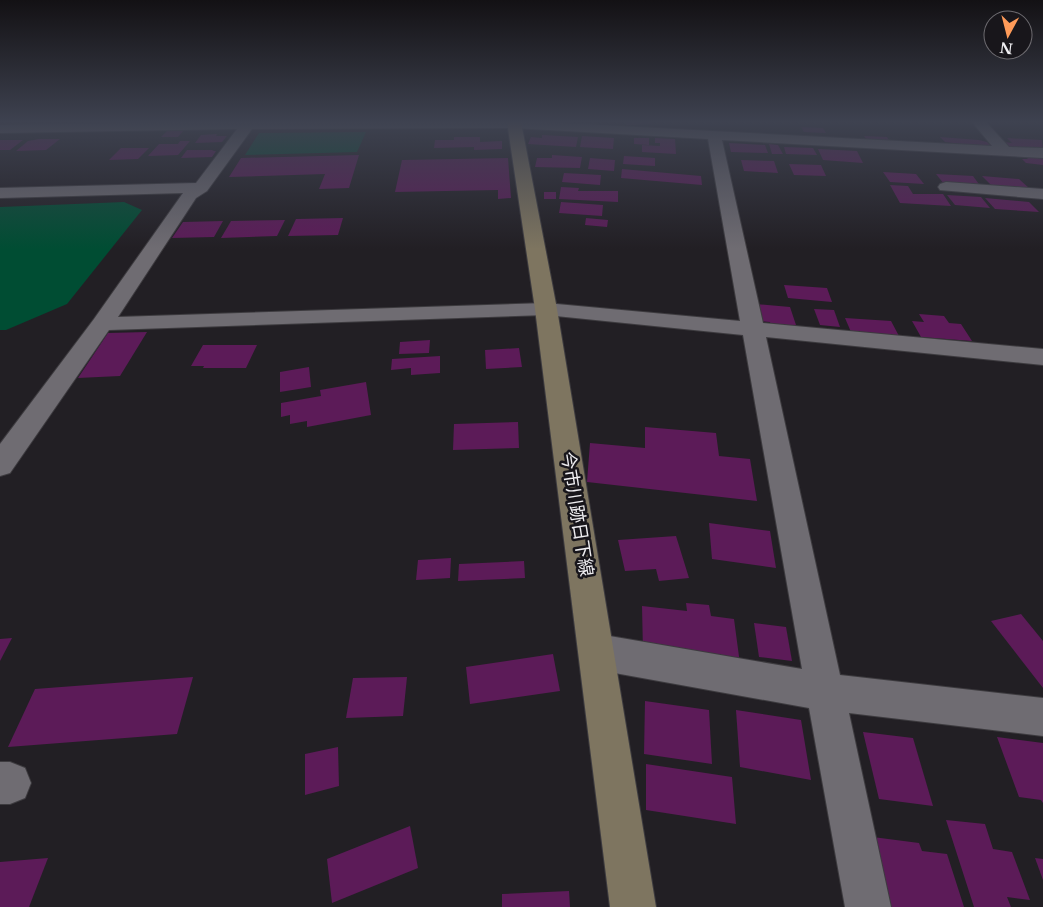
<svg xmlns="http://www.w3.org/2000/svg" width="1043" height="907" font-family="'Libre Baskerville','Noto Sans JP',serif">
	<rect width="100%" height="100%" fill="#221f24"/>
	<!-- green -->
	<g fill="#004d33">
		<path d="M 366,132 L 357,152 L 245,155 L 259,133 Z"/>
		<path d="M 124,202 L 142,210 L 67,304 L 6,330 L 0,330 L 0,207 Z"/>
	</g>
	<!-- building -->
	<g fill="#5c1b58">
		<path d="M 626,122 L 652,122 L 652,124 L 626,125 Z"/>
		<path d="M 801,127 L 823,128 L 826,133 L 804,132 Z"/>
		<path d="M 184,130 L 178,137 L 161,137 L 167,131 Z"/>
		<path d="M 217,134 L 216,136 L 227,136 L 222,142 L 195,143 L 201,135 Z"/>
		<path d="M 542,135 L 578,137 L 576,147 L 528,144 L 531,137 L 542,138 Z"/>
		<path d="M 582,136 L 614,138 L 613,149 L 580,147 Z"/>
		<path d="M 864,136 L 887,137 L 890,142 L 867,140 Z"/>
		<path d="M 454,137 L 480,137 L 480,142 L 502,141 L 502,149 L 474,150 L 474,147 L 434,148 L 435,140 L 454,140 Z"/>
		<path d="M 940,137 L 979,140 L 987,142 L 993,148 L 945,142 Z"/>
		<path d="M 634,138 L 649,138 L 649,145 L 634,144 Z"/>
		<path d="M 655,138 L 675,139 L 676,154 L 642,152 L 642,145 L 660,146 L 660,143 L 655,143 Z"/>
		<path d="M 1007,138 L 1042,140 L 1043,150 L 1009,148 L 1003,142 L 1012,143 Z"/>
		<path d="M 39,139 L 60,139 L 46,150 L 16,151 L 28,141 Z"/>
		<path d="M 0,140 L 23,140 L 10,150 L 0,150 Z"/>
		<path d="M 180,141 L 190,141 L 178,155 L 148,156 L 159,144 L 178,144 Z"/>
		<path d="M 729,143 L 765,145 L 768,153 L 731,152 Z"/>
		<path d="M 769,144 L 778,145 L 783,154 L 772,154 Z"/>
		<path d="M 784,147 L 813,148 L 817,155 L 786,154 Z"/>
		<path d="M 121,148 L 149,148 L 138,159 L 109,160 Z"/>
		<path d="M 818,149 L 857,151 L 863,163 L 823,160 Z"/>
		<path d="M 187,150 L 214,150 L 212,151 L 216,151 L 212,157 L 181,158 Z"/>
		<path d="M 359,155 L 349,188 L 319,189 L 325,174 L 229,177 L 241,158 Z"/>
		<path d="M 552,155 L 582,157 L 580,168 L 535,167 L 537,158 L 552,158 Z"/>
		<path d="M 624,156 L 655,158 L 655,166 L 623,164 Z"/>
		<path d="M 1026,157 L 1043,158 L 1043,165 L 1026,163 L 1022,159 L 1028,159 Z"/>
		<path d="M 508,158 L 511,198 L 498,199 L 498,190 L 395,192 L 402,160 Z"/>
		<path d="M 590,158 L 615,160 L 614,171 L 588,169 Z"/>
		<path d="M 741,160 L 774,161 L 778,173 L 744,171 Z"/>
		<path d="M 789,164 L 821,165 L 826,176 L 794,175 Z"/>
		<path d="M 622,169 L 701,176 L 702,185 L 621,178 Z"/>
		<path d="M 883,172 L 916,174 L 924,184 L 890,182 Z"/>
		<path d="M 564,173 L 601,175 L 600,185 L 562,182 Z"/>
		<path d="M 936,174 L 973,176 L 981,187 L 944,184 Z"/>
		<path d="M 982,176 L 1019,179 L 1030,189 L 994,188 Z"/>
		<path d="M 890,185 L 908,186 L 913,194 L 943,194 L 951,206 L 900,203 Z"/>
		<path d="M 561,187 L 579,188 L 578,191 L 618,191 L 618,202 L 559,199 Z"/>
		<rect x="544" y="192" width="12" height="7"/>
		<path d="M 947,195 L 981,197 L 990,208 L 955,205 Z"/>
		<path d="M 985,198 L 1029,202 L 1039,212 L 995,209 Z"/>
		<path d="M 561,202 L 603,205 L 602,216 L 559,213 Z"/>
		<path d="M 343,218 L 338,235 L 288,236 L 296,219 Z"/>
		<path d="M 586,218 L 608,220 L 607,227 L 585,225 Z"/>
		<path d="M 285,220 L 277,236 L 221,238 L 231,221 Z"/>
		<path d="M 223,221 L 214,237 L 172,238 L 183,222 Z"/>
		<path d="M 784,285 L 827,288 L 832,302 L 788,298 Z"/>
		<path d="M 755,304 L 790,307 L 798,331 L 772,329 L 770,322 L 759,321 Z"/>
		<path d="M 814,309 L 834,310 L 840,327 L 820,325 Z"/>
		<path d="M 919,314 L 944,316 L 949,323 L 961,324 L 972,341 L 921,337 L 912,321 L 924,322 Z"/>
		<path d="M 845,318 L 891,321 L 899,336 L 851,332 Z"/>
		<path d="M 147,332 L 120,376 L 78,378 L 108,333 Z"/>
		<path d="M 430,340 L 429,353 L 399,354 L 400,342 Z"/>
		<path d="M 203,345 L 257,345 L 246,368 L 203,368 L 204,366 L 191,366 Z"/>
		<path d="M 519,348 L 522,367 L 486,369 L 485,350 Z"/>
		<path d="M 440,356 L 440,373 L 411,375 L 411,368 L 391,370 L 392,359 Z"/>
		<path d="M 309,367 L 311,387 L 280,392 L 280,372 Z"/>
		<path d="M 366,382 L 371,415 L 307,427 L 307,421 L 290,424 L 290,415 L 281,417 L 281,403 L 321,396 L 320,390 Z"/>
		<path d="M 518,422 L 519,448 L 453,450 L 454,424 Z"/>
		<path d="M 645,427 L 716,433 L 719,456 L 750,459 L 757,501 L 587,482 L 590,443 L 645,448 Z"/>
		<path d="M 709,523 L 770,531 L 776,568 L 712,559 Z"/>
		<path d="M 676,536 L 689,578 L 659,581 L 656,569 L 625,571 L 618,540 Z"/>
		<path d="M 451,558 L 450,578 L 416,580 L 418,560 Z"/>
		<path d="M 524,561 L 525,578 L 458,581 L 459,564 Z"/>
		<path d="M 686,603 L 709,605 L 711,616 L 734,619 L 740,664 L 643,652 L 642,606 L 687,611 Z"/>
		<path d="M 1021,614 L 1043,641 L 1043,688 L 991,621 Z"/>
		<path d="M 754,623 L 786,627 L 792,661 L 759,657 Z"/>
		<path d="M 12,638 L 0,661 L 0,639 Z"/>
		<path d="M 553,654 L 560,691 L 470,704 L 466,667 Z"/>
		<path d="M 193,677 L 177,734 L 8,747 L 35,689 Z"/>
		<path d="M 407,677 L 403,716 L 346,718 L 353,678 Z"/>
		<path d="M 645,701 L 709,710 L 712,764 L 644,754 Z"/>
		<path d="M 736,710 L 801,720 L 811,780 L 740,767 Z"/>
		<path d="M 863,732 L 913,738 L 933,806 L 879,799 Z"/>
		<path d="M 997,737 L 1043,743 L 1043,803 L 1041,800 L 1019,797 Z"/>
		<path d="M 338,747 L 339,786 L 305,795 L 305,754 Z"/>
		<path d="M 646,764 L 732,777 L 736,824 L 646,810 Z"/>
		<path d="M 946,820 L 985,824 L 993,849 L 1012,852 L 1030,900 L 1007,897 L 1011,907 L 974,907 Z"/>
		<path d="M 410,826 L 418,868 L 332,903 L 327,859 Z"/>
		<path d="M 865,836 L 919,843 L 922,851 L 947,854 L 964,907 L 888,907 Z"/>
		<path d="M 48,858 L 29,907 L 0,907 L 0,862 Z"/>
		<path d="M 1035,858 L 1043,859 L 1043,880 Z"/>
		<path d="M 569,891 L 570,907 L 502,907 L 502,894 Z"/>
	</g>
	<g fill="none" stroke-linecap="round" stroke-linejoin="round">
		<!-- street casing -->
		<g stroke="#3d3b3f" stroke-width="2">
			<g id="street">
				<path d="M 185,122 L 544,122 L 992,146 L 972,122 L 986,122 L 1009,147 L 1043,148 L 1043,158 L 722,140 L 763,323 L 1043,349 L 1043,365 L 766,337 L 840,675 L 1043,698 L 1043,736 L 849,713 L 891,907 L 845,907 L 809,708 L 598,670 L 585,664 L 580,652 L 585,640 L 598,634 L 802,669 L 743,335 L 546,315 L 109,330 L 10,473 L 0,476 L 0,444 L 94,319 L 183,193 L 0,198 L 0,188 L 196,183 L 237,129 L 0,133 L 0,125 ZM 513,128 L 708,139 L 740,321 L 546,303 L 118,317 L 196,198 L 207,191 L 252,129 Z"/>
				<path d="M 946,182 L 1043,189 L 1043,199 L 940,190 L 938,187 L 940,184 Z"/>
				<path d="M 0,762 L 10,762 L 25,768 L 31,783 L 25,798 L 10,804 L 0,804 Z"/>
			</g>
		</g>
		<!-- secondary casing -->
		<g stroke="#3d3b3f" stroke-width="2">
			<path id="secondary" d="M 507,122 L 521,122 L 557,309 L 656,907 L 610,907 L 535,309 Z"/>
		</g>
		<!-- street -->
		<use href="#street" fill="#6f6c72" fill-rule="evenodd"/>
		<!-- secondary -->
		<use href="#secondary" fill="#7e7560" fill-rule="evenodd"/>
	</g>
	<!-- sky -->
	<linearGradient id="sky" x2="0" y2="1"><stop stop-color="#131114"/><stop offset="0.49" stop-color="#3e4250"/><stop offset="1" stop-color="#3e4250" stop-opacity="0"/></linearGradient>
	<rect width="1043" height="249" fill="url(#sky)"/>
	<g text-anchor="middle" dominant-baseline="central" stroke-width="5" stroke-linejoin="round" paint-order="stroke">
		<!-- street labels -->
		<g font-size="18" fill="#efeef1" stroke="#18161b">
			<text transform="translate(577 514) rotate(81)">今市川跡日下線</text>
		</g>
	</g>
	<!-- north arrow -->
	<g transform="translate(1008 35) rotate(187)"><circle r="24" fill="#18161b" stroke="#6e6c71"/>
	<path d="M0-4L9 19L0 12L-9 19Z" fill="#fe9b59"/>
	<text y="-8" font-size="14" font-weight="bold" text-anchor="middle" fill="#efeef1">N</text>
	</g>
</svg>
